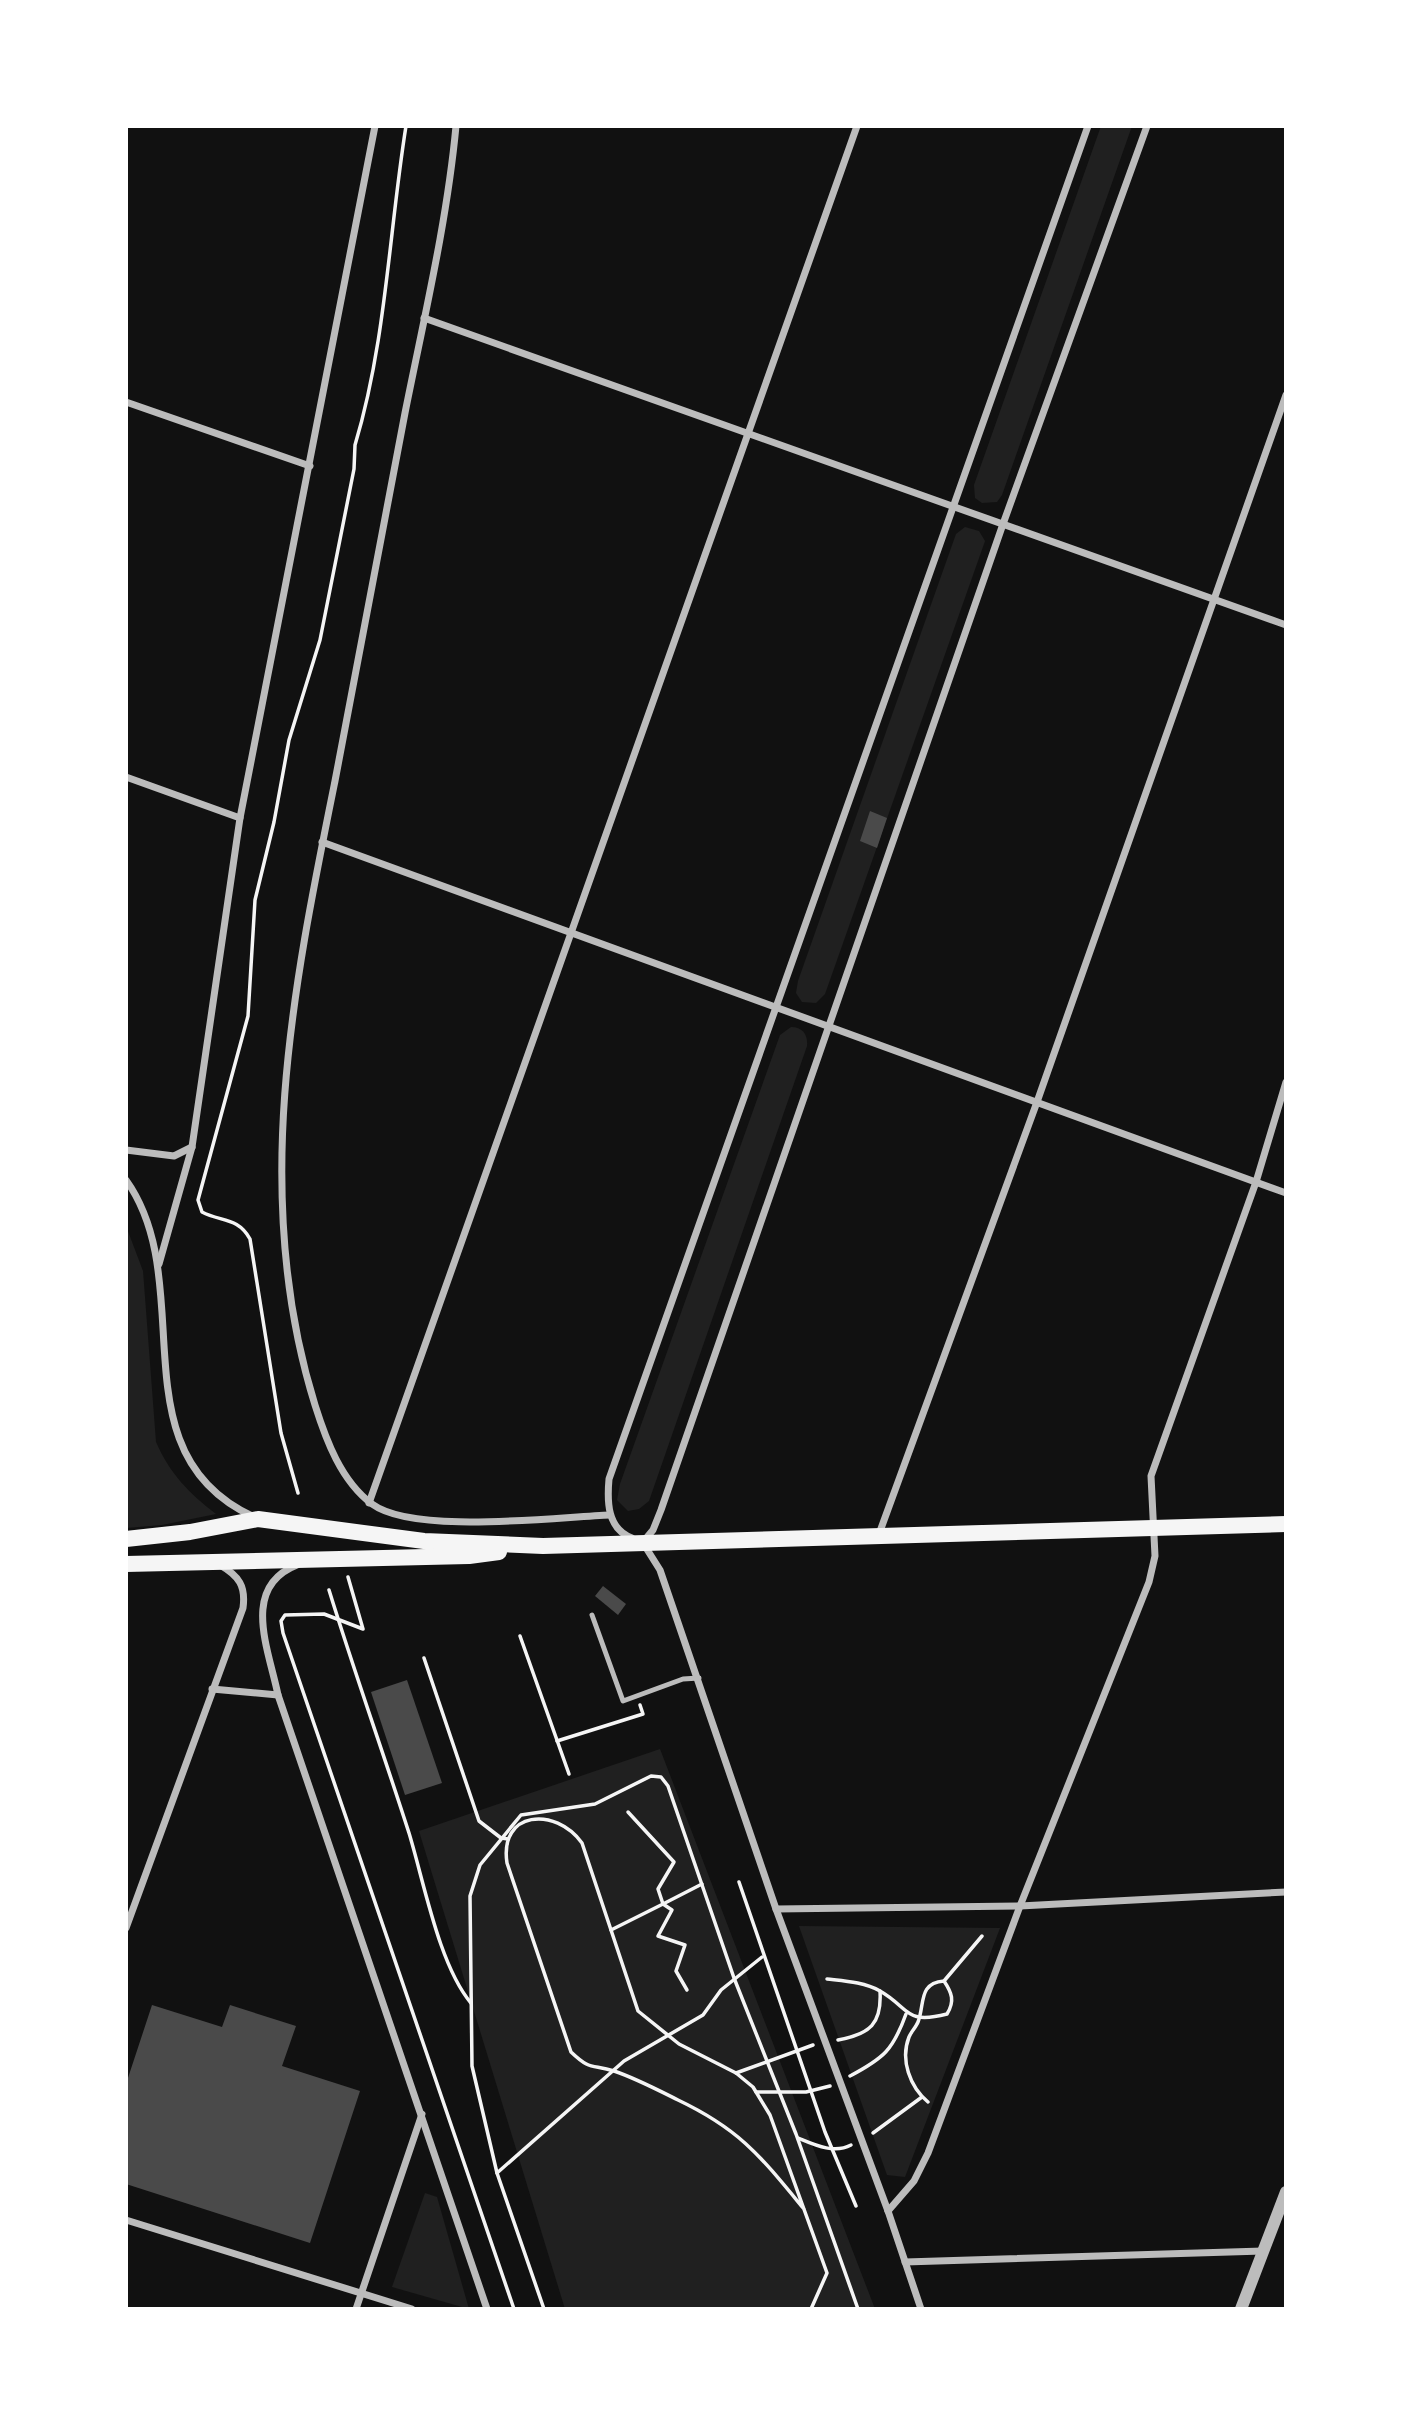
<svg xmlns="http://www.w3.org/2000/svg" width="1412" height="2435" font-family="'Asap Condensed',sans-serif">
	<rect width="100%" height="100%" fill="#111"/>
	<!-- green -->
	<g fill="#202020">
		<path d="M 1101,126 L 1132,126 L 1002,495 L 997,502 L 982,503 L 975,498 L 974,485 Z"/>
		<path d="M 965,527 L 979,531 L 985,541 L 825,994 L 816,1003 L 802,1002 L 796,993 L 798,981 L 956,534 Z"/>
		<path d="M 791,1027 C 803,1027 808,1035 807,1046 L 649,1501 L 639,1509 L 628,1511 L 617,1500 L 620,1484 L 780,1035 Z"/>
		<path d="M 126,1226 L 143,1271 L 156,1442 C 170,1474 189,1493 216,1514 L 162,1525 L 126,1528 Z"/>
		<path d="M 660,1749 L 875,2309 L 565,2309 L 419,1831 Z"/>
		<path d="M 799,1926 L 1000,1928 L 905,2177 L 887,2175 Z"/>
		<path d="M 425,2193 L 437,2197 L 469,2309 L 392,2287 Z"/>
	</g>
	<!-- building -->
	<g fill="#4a4a4a">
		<path d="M 870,811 L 887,818 L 877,848 L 860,841 Z"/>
		<path d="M 603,1586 L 626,1604 L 618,1615 L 595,1596 Z"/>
		<path d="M 407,1680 L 442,1783 L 405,1795 L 371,1692 Z"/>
		<path d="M 152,2005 L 222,2027 L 230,2005 L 296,2026 L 282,2066 L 360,2091 L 310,2243 L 126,2184 L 126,2084 Z"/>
	</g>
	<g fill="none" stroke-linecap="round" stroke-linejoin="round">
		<!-- path -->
		<g stroke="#f5f5f5" stroke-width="3.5">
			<path d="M 298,1493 L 281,1433 L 250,1239 C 238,1217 221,1222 202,1212 L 198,1200 L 248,1016 L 255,900 L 274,822 L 289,740 L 320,640 L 354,469 L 355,445 C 386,342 389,232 406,126"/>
			<path d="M 348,1577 L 363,1629 L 324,1614 L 285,1615 L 281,1621 L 283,1633 L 514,2309"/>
			<path d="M 329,1590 C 354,1671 383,1752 409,1833 C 424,1882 439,1965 471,2003"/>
			<path d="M 520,1636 L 569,1774"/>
			<path d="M 424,1658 L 479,1821 L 501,1838 L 508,1839"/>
			<path d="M 557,1741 L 643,1714 L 640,1705"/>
			<path d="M 739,1882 L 825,2132 L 856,2206"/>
			<path d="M 611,1930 L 663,1904 L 658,1889 L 674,1862 L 628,1812"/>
			<path d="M 827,1979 C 844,1981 864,1982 880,1991 C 910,2008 904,2025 947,2014 C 955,2001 952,1993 944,1981"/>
			<path d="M 687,1990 L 676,1971 L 685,1945 L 658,1936 L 672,1910 L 663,1904 L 702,1884"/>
			<path d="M 838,2040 C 870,2034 882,2024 880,1991"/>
			<path d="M 736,2073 L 813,2045"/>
			<path d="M 850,2076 C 884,2058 893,2050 906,2014"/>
			<path d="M 756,2092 L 806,2092 L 830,2086"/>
			<path d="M 928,2102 C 910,2087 900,2060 909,2037 C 911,2032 916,2027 918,2022 C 925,2004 918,1983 944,1981 L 982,1936"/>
			<path d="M 873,2133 L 922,2097"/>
			<path d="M 798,2138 C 815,2145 834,2154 851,2145"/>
			<path d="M 497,2173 L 624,2061 L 703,2015 L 721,1990 L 762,1957"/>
			<path d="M 804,2209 C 761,2157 741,2130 678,2100 C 658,2090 635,2078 614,2071 C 591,2064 591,2071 571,2052 L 507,1863 C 499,1811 555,1806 582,1843 L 638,2011 L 679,2044 L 736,2073 L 753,2087 L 770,2115 L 827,2273 L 811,2309"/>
			<path d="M 544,2309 L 497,2173 L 472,2066 L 470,1896 L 480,1865 L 521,1815 L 595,1804 L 651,1776 L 661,1777 L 668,1786 L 734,1978 L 796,2134 L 858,2309"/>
		</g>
		<!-- service -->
		<path stroke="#bcbcbc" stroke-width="5" d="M 592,1615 L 623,1701 L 683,1679 L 699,1678"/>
		<!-- minor -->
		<g stroke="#bcbcbc" stroke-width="7">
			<path d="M 456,126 C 447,222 424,318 405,413 C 381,535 359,658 335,781 C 293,988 250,1197 315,1405 C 326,1440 341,1481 372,1504 C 414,1535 555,1517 610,1515"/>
			<path d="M 424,318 L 1286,625"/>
			<path d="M 126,402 L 310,466"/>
			<path d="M 126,777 L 240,818"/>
			<path d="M 322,842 L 1286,1193"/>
			<path d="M 126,1150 L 174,1156 L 192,1147"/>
			<path d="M 126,1180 C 201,1285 113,1453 254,1517"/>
			<path d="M 159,1264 L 192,1147 L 240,818 L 375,126"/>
			<path d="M 369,1503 L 857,126"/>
			<path d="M 879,1534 L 1037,1102 L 1286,395"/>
			<path d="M 632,1538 C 607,1529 607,1501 609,1479 L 1088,126"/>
			<path d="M 643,1542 L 653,1530 L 661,1510 L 1003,524 L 1147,126"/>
			<path d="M 643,1543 L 660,1570 L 776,1909 L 888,2211 L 921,2309"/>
			<path d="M 297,1565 C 240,1587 269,1650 278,1695 L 487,2309"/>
			<path d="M 212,1689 L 278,1695"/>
			<path d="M 776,1909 L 1020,1906 L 1286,1892"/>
			<path d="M 126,1928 L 243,1608 C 246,1586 239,1576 220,1565"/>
			<path d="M 888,2211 L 914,2181 L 928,2153 L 1020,1906 L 1149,1582 L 1155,1556 L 1151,1476 L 1256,1182 L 1286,1082"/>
			<path d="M 126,2220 L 412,2309"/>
			<path d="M 905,2262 L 1263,2251"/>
			<path d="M 356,2309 L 422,2114"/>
		</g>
		<!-- tertiary -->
		<path stroke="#bcbcbc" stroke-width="12" d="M 1241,2309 L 1286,2192"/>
		<!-- primary -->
		<g stroke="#f5f5f5" stroke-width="16">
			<path d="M 126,1539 L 190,1532 L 258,1519 L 424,1541 L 543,1546 L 1286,1524"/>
			<path d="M 126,1564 L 469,1556 L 499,1552"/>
		</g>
	</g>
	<!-- border -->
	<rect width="1412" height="2435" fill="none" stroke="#ffffff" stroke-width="256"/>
</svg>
